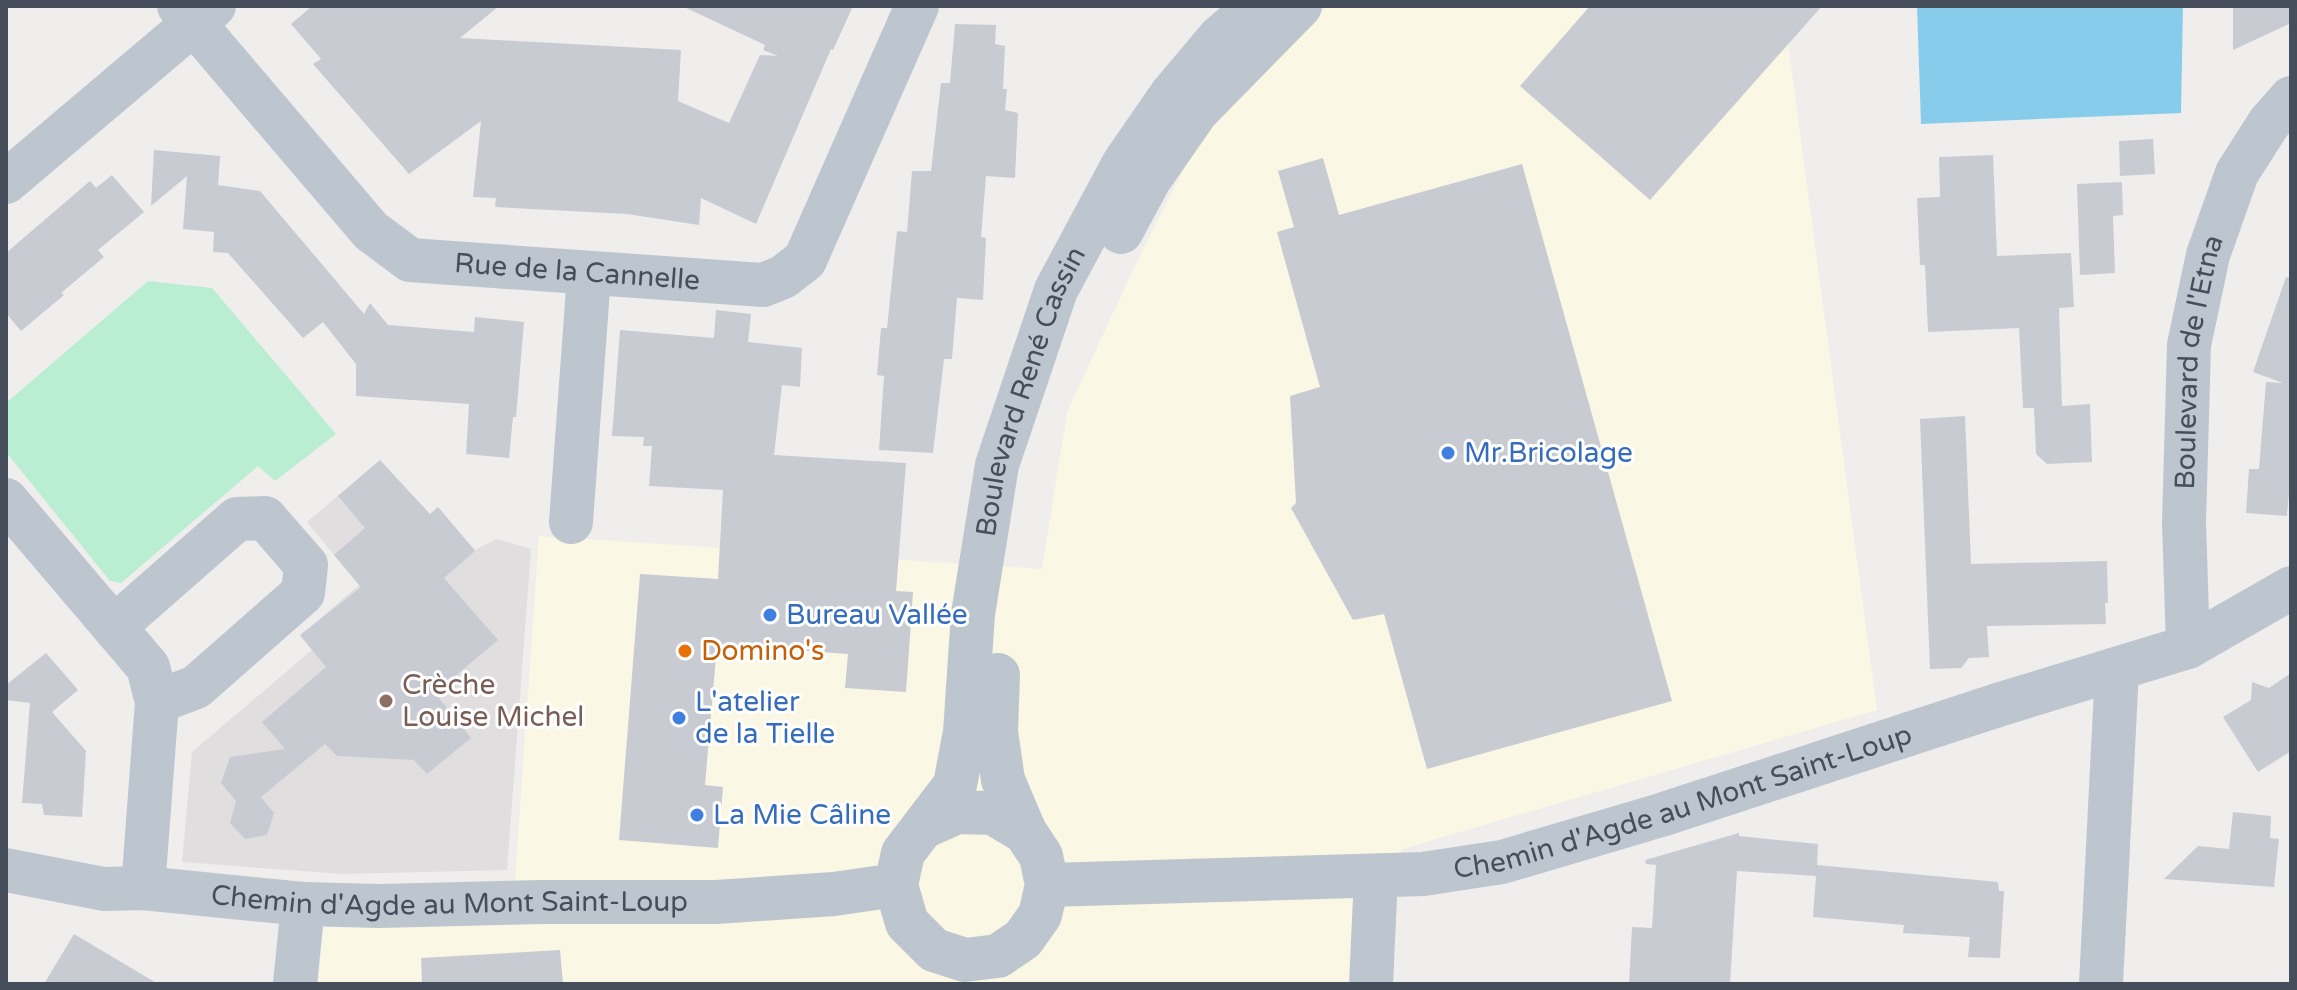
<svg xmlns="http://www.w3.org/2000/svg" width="2297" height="990" font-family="'Varela Round',sans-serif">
	<rect width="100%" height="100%" fill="#f0eded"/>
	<!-- commercial -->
	<path fill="#fbf7e5" d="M 1328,6 L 1783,6 L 1877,710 L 1402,849 L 1364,905 L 1360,984 L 318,984 L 326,898 L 514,893 L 539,536 L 1042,569 L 1067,412 L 1140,255 L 1209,119 Z"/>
	<!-- education -->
	<path fill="#e1dedf" d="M 380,460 L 429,515 L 438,507 L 475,550 L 497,539 L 531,549 L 507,870 L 342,874 L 182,862 L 192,752 L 312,650 L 300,636 L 359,585 L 307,522 Z"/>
	<!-- green -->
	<path fill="#baeed3" d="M 148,281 L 212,288 L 336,434 L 275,481 L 258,466 L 121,583 L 110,581 L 6,452 L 6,403 Z"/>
	<!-- water -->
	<path fill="#87cdeb" d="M 1917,6 L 2183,6 L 2181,113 L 1921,124 Z"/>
	<!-- building -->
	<g fill="#c9cbd3">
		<path d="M 312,6 L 499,6 L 460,38 L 681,50 L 678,101 L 729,123 L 760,55 L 778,56 L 763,50 L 765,45 L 682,6 L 853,6 L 833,50 L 831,49 L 756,224 L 701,198 L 699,225 L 627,214 L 495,207 L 496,198 L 473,197 L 481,121 L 409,174 L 313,64 L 321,59 L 291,24 Z"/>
		<path d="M 1590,6 L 1822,6 L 1650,200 L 1520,86 Z"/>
		<path d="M 2233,6 L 2291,6 L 2291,23 L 2233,50 Z"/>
		<path d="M 955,24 L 996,25 L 995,44 L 1005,46 L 1003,89 L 1007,89 L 1005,110 L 1018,113 L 1015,178 L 986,176 L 981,237 L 986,238 L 983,300 L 957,298 L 952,359 L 944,359 L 933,453 L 879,450 L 884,376 L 877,375 L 881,328 L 887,328 L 897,231 L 907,232 L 912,171 L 931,171 L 941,83 L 950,83 Z"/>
		<path d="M 2153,139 L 2155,174 L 2120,176 L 2119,141 Z"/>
		<path d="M 154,150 L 220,156 L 218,185 L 260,191 L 364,314 L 370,303 L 388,325 L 474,332 L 475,317 L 524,322 L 516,417 L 513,417 L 509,458 L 466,454 L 469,404 L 356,396 L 356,364 L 323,322 L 303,338 L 228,253 L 213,252 L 214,232 L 183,229 L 187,176 L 151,206 Z"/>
		<path d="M 1993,155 L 1997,256 L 2071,253 L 2074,307 L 2059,308 L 2062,406 L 2090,404 L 2092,462 L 2047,464 L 2036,454 L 2034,408 L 2023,408 L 2019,328 L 1928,332 L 1925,265 L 1920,265 L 1917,198 L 1940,197 L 1939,157 Z"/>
		<path d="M 1323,158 L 1339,215 L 1522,164 L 1672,701 L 1427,769 L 1384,614 L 1353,620 L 1291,508 L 1296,503 L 1290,396 L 1320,387 L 1277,232 L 1294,227 L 1278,171 Z"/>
		<path d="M 112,175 L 144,212 L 98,250 L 104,257 L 61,293 L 64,295 L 21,331 L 6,313 L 6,253 L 90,181 L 96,188 Z"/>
		<path d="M 2122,182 L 2123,215 L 2113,216 L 2115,273 L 2080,275 L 2077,184 Z"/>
		<path d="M 2286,277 L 2291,278 L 2291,469 L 2287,516 L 2246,513 L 2249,469 L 2259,469 L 2266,382 L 2283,383 L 2253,372 Z"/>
		<path d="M 716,310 L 751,314 L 748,342 L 802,348 L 800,387 L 782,385 L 774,455 L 906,463 L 896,591 L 913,592 L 906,692 L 845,688 L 848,654 L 717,645 L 705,785 L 723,787 L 718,848 L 619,840 L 640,574 L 718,579 L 723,490 L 649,486 L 652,446 L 643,446 L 644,437 L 612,436 L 620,330 L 714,338 Z"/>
		<path d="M 1965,416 L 1971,564 L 2107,561 L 2108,603 L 2105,603 L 2106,624 L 1987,626 L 1989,657 L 1969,658 L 1961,668 L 1930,669 L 1920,419 Z"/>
		<path d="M 380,460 L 430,514 L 438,507 L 475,551 L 444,578 L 498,640 L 435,693 L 471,738 L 427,774 L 414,760 L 337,756 L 325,744 L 261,797 L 274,813 L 267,835 L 245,839 L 230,823 L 236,801 L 221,783 L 230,757 L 285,749 L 262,722 L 326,667 L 300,635 L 361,587 L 334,555 L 365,528 L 338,496 Z"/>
		<path d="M 46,653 L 78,690 L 52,712 L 86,751 L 82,817 L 44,815 L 42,804 L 22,803 L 30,703 L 6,700 L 6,685 Z"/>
		<path d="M 2291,673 L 2291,751 L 2258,772 L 2223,717 L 2251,700 L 2252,682 L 2269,688 Z"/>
		<path d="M 2233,812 L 2271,816 L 2270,838 L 2279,839 L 2274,887 L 2164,879 L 2198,846 L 2229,849 Z"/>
		<path d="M 1739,833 L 1739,836 L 1818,844 L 1817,865 L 1998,882 L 1999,891 L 2004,891 L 2000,958 L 1968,957 L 1970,937 L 1903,933 L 1904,925 L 1813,917 L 1816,876 L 1737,871 L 1730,984 L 1629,984 L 1632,927 L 1652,928 L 1656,865 L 1646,864 L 1645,860 Z"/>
		<path d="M 74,934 L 158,984 L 44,984 Z"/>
		<path d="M 560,950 L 563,984 L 422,984 L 421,958 Z"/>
	</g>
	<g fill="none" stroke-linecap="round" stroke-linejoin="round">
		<!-- minor -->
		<g stroke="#bdc6cf" stroke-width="44">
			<path id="s1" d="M 179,6 L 371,231 L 410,260 L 763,285 L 783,277 L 805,260 L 917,6"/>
			<path d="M 6,182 L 214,6"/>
			<path d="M 1121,232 L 1149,180 L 1197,111 L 1300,6"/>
			<path d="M 6,500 L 148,667 L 157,702 L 143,888"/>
			<path d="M 571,522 L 589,275"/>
			<path d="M 114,627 L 237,519 L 265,518 L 306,565 L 303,593 L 196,687 L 157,702"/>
			<path id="s2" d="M 2188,647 L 2184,522 L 2189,345 L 2208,255 L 2237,173 L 2269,123 L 2291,98"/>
			<path d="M 998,675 L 996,732 L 1003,780 L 1025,832"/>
			<path id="s3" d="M 923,827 L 957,812 L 993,813 L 1025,832 L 1041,856 L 1047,885 L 1040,915 L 1023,939 L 998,956 L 965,960 L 934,950 L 907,923 L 896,885 L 903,853 L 955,785 L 965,732 L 973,614 L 997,465 L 1056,290 L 1124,163 L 1171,95 L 1219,38 L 1256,6"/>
			<path id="s4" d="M 6,870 L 104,889 L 143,888 L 303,904 L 379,906 L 543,902 L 716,902 L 834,894 L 896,885"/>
			<path id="s5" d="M 1047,885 L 1423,874 L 1502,862 L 1661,815 L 2001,704 L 2188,647 L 2291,588"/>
			<path d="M 295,984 L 303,904"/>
			<path d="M 1371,984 L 1376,876"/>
			<path d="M 2101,984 L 2117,670"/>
		</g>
	</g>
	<!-- markers -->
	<g fill="#3f7fe0" stroke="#fff" stroke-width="3">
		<circle cx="1448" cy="453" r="8"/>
		<circle cx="770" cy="615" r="8"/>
		<circle cx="679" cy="718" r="8"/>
		<circle cx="697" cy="815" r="8"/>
	</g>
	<circle fill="#e8710a" stroke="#fff" stroke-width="3" cx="685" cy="651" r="8"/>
	<circle fill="#8d6e63" stroke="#fff" stroke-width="3" cx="386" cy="701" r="8"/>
	<g text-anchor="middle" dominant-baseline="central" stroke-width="6" stroke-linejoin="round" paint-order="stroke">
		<!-- street labels -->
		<g font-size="28" fill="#454e5a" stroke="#fff">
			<text stroke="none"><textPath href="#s1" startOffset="512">Rue de la Cannelle</textPath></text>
			<text stroke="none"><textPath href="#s2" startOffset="286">Boulevard de l'Etna</textPath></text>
			<text stroke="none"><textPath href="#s3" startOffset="924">Boulevard René Cassin</textPath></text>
			<text stroke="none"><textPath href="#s5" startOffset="646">Chemin d'Agde au Mont Saint-Loup</textPath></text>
			<text stroke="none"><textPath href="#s4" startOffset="446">Chemin d'Agde au Mont Saint-Loup</textPath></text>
		</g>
		<!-- shop labels -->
		<g font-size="28" fill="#366cbe" stroke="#fff" text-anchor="start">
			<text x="1464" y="453">Mr.Bricolage</text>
			<text x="786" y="615">Bureau Vallée</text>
			<text x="695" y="702">L'atelier<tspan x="695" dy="32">de la Tielle</tspan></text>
			<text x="713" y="815">La Mie Câline</text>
		</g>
		<!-- food labels -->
		<g font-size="28" fill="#c56008" stroke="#fff" text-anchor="start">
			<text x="701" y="651">Domino's</text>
		</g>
		<!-- education labels -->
		<g font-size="28" fill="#785e54" stroke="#fff" text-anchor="start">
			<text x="402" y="685">Crèche<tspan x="402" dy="32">Louise Michel</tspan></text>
		</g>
	</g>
	<!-- border -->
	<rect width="2297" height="990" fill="none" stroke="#454e5a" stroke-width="16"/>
</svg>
